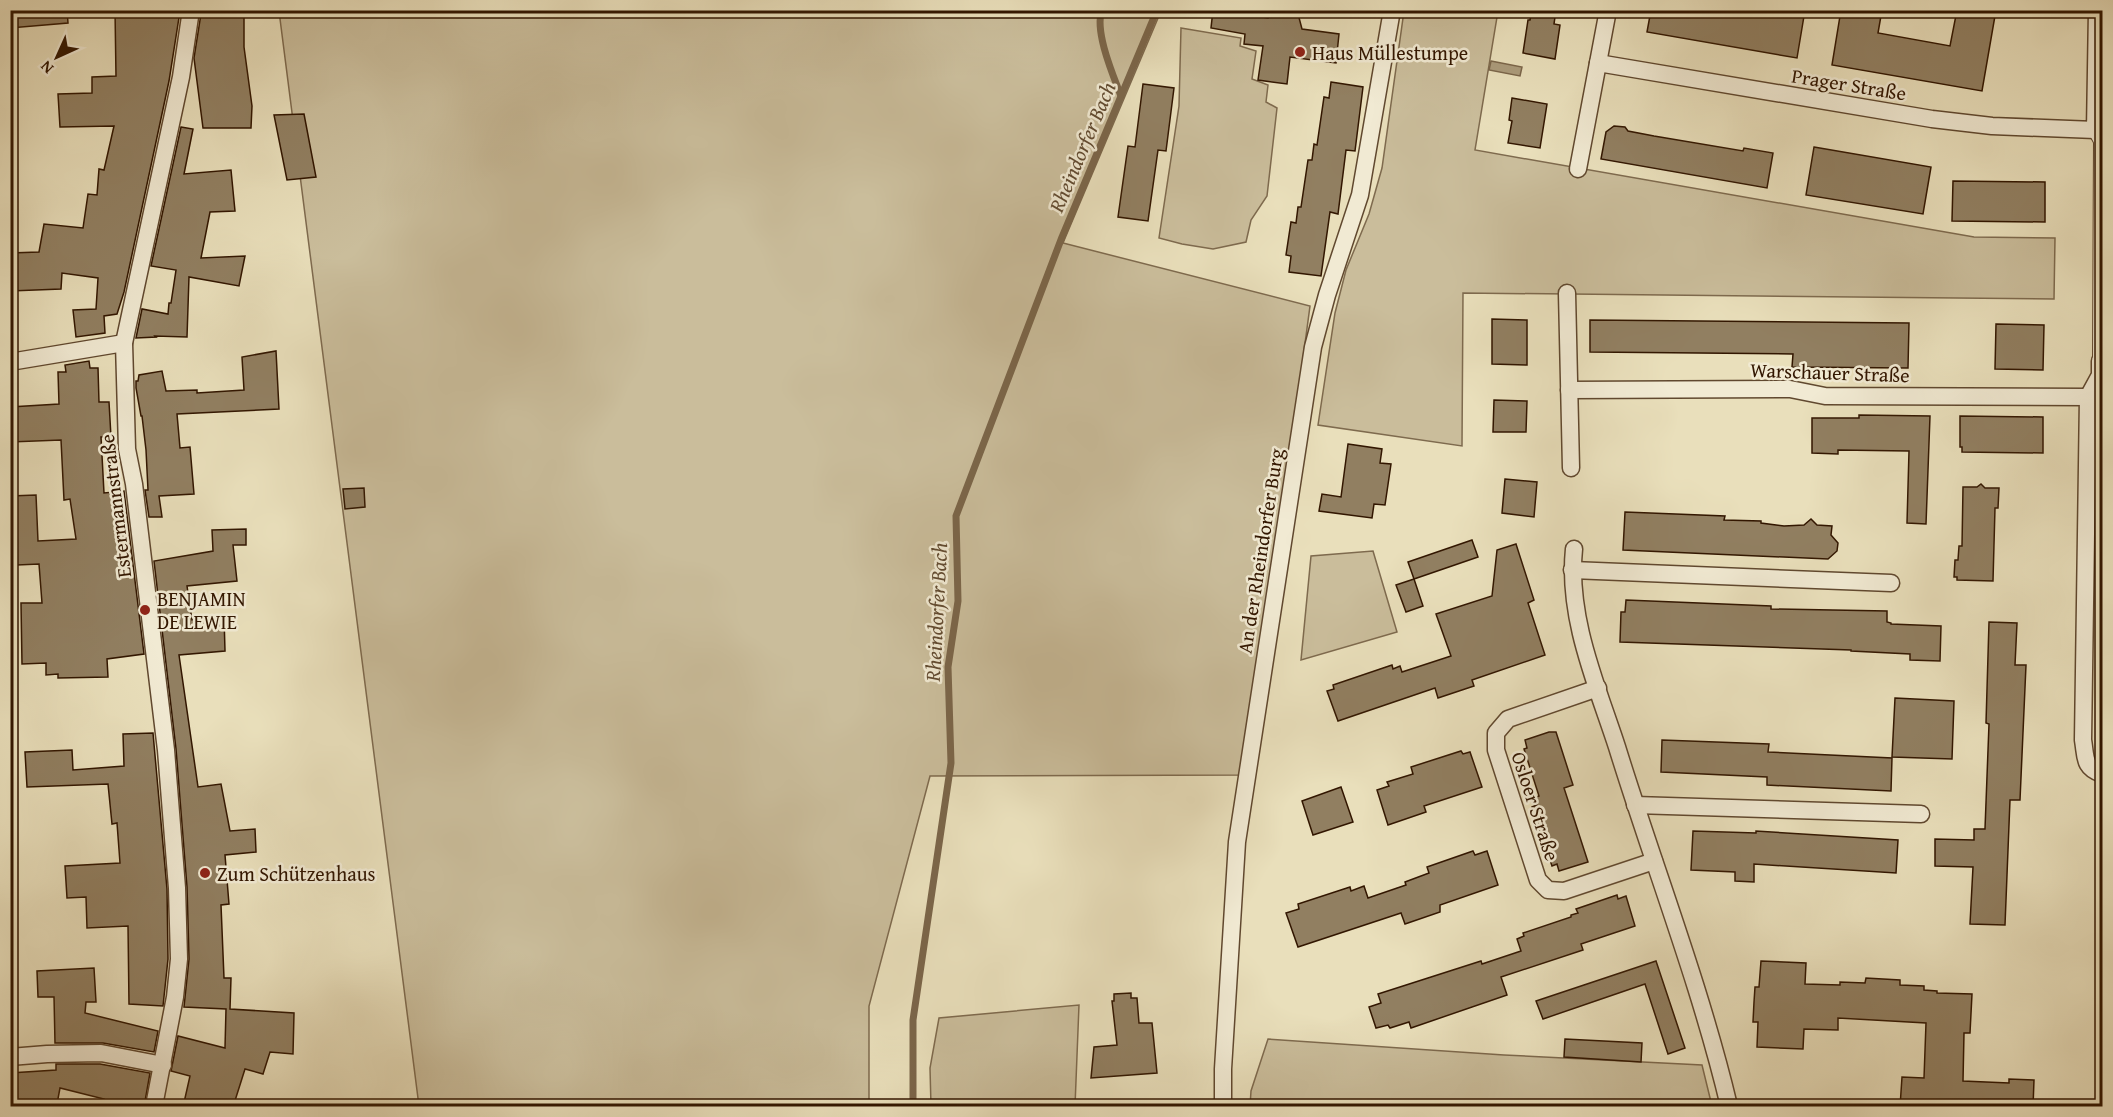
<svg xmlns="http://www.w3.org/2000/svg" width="2113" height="1117" font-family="'Gentium Book Plus',serif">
	<rect width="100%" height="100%" fill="#e9dfbb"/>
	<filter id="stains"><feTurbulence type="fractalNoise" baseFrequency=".00333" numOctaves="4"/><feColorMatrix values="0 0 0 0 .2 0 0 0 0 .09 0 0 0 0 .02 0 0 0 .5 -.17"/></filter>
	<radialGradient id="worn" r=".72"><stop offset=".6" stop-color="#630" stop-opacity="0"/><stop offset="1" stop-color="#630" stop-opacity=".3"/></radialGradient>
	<!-- green -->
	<g fill="#cabd9b" stroke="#7e6a4e" stroke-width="1.5">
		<path d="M 279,11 L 1161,11 L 1063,243 L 1310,306 L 1247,775 L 930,776 L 869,1006 L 869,1106 L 419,1106 Z"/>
		<path d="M 1404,11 L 1498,11 L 1475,150 L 1974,237 L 2055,238 L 2054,299 L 1463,293 L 1462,446 L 1318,425 L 1335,313 L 1346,270 L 1369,214 L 1382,168 Z"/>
		<path d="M 1181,28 L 1241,38 L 1240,46 L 1256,51 L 1252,79 L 1268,85 L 1266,102 L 1277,108 L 1267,196 L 1251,220 L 1246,242 L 1213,249 L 1182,244 L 1159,238 L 1179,106 Z"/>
		<path d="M 1373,551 L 1397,632 L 1301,660 L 1311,556 Z"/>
		<path d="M 1079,1005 L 1075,1106 L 931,1106 L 930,1068 L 939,1018 Z"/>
		<path d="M 1268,1039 L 1504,1055 L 1702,1065 L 1712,1106 L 1250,1106 L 1251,1091 Z"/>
	</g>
	<!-- water -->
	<path fill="#ab9b7b" stroke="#7b664a" stroke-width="1.5" d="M 1491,61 L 1522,67 L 1520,76 L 1489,70 Z"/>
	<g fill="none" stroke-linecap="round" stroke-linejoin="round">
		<!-- stream -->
		<g stroke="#7b664a" stroke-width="7">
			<path d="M 1102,10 C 1094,31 1113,75 1121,96"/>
			<path d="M 913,1106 L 913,1020 L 951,763 L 948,667 L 958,601 L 956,516 L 1062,237 L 1157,10"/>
		</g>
	</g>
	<!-- building -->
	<g fill="#917f61" stroke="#321600" stroke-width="1.5">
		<path d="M 12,10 L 67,10 L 68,23 L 10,28 Z"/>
		<path d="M 115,10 L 180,11 L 169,81 L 124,292 L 117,314 L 104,316 L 105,333 L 76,337 L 73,310 L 96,309 L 98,278 L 62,273 L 61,289 L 10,291 L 10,253 L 39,252 L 44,224 L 83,228 L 88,194 L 97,195 L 99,169 L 104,170 L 114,126 L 60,127 L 58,94 L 92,93 L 92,77 L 116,76 Z"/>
		<path d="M 1213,10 L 1268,18 L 1269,10 L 1297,10 L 1302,29 L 1339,34 L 1336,63 L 1290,57 L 1287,84 L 1258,80 L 1263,46 L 1244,44 L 1245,34 L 1211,28 Z"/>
		<path d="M 1532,10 L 1556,10 L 1554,24 L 1560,25 L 1555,59 L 1523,53 L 1528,20 L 1530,20 Z"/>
		<path d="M 1651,10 L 1746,10 L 1785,17 L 1786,10 L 1805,10 L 1797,58 L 1647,32 Z"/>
		<path d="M 1841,10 L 1882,10 L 1878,33 L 1950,46 L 1957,10 L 1996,10 L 1982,91 L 1832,65 Z"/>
		<path d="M 244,11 L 244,47 L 252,106 L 251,128 L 203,128 L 194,58 L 201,14 Z"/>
		<path d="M 1331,82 L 1363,87 L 1355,151 L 1346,150 L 1338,214 L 1330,212 L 1321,276 L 1289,272 L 1291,256 L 1286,255 L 1291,222 L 1296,223 L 1298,207 L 1301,207 L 1308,160 L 1312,160 L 1314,144 L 1317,145 L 1324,97 L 1329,98 Z"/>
		<path d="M 1143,84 L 1174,88 L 1166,151 L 1158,150 L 1148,221 L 1118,217 L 1128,146 L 1135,147 Z"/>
		<path d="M 1512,98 L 1547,104 L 1540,148 L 1508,143 L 1512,121 L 1509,120 Z"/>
		<path d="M 304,114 L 316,177 L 287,180 L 274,115 Z"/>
		<path d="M 1614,126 L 1625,127 L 1628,131 L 1654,136 L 1743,151 L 1744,148 L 1773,153 L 1767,188 L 1601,159 L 1606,132 Z"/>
		<path d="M 181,127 L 193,129 L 184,174 L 231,170 L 235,211 L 210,212 L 201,258 L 245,256 L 239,286 L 189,277 L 187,337 L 155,336 L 156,337 L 136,338 L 142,309 L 168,314 L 169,303 L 171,303 L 176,270 L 151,266 Z"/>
		<path d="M 1814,147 L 1931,167 L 1923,214 L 1806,195 Z"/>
		<path d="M 1953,181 L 2045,182 L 2045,222 L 1952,221 Z"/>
		<path d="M 1492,319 L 1527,320 L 1527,365 L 1492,364 Z"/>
		<path d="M 1590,320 L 1909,323 L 1908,368 L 1792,367 L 1793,354 L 1590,352 Z"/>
		<path d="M 1996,324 L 2044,325 L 2043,370 L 1995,369 Z"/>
		<path d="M 276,351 L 279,409 L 177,414 L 180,448 L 190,447 L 194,494 L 159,496 L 162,517 L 149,517 L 145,490 L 148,490 L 146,450 L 142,416 L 141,416 L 136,388 L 136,381 L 138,381 L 139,375 L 162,371 L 166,391 L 197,390 L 197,393 L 244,390 L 242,357 Z"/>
		<path d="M 89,361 L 90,368 L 98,368 L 99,402 L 109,402 L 111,437 L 101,437 L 104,493 L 124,491 L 144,654 L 107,659 L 108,677 L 58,678 L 58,674 L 46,675 L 46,663 L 22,664 L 21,603 L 42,603 L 39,564 L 17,565 L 15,542 L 10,543 L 10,496 L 36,495 L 38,541 L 76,539 L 70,499 L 64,500 L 61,440 L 10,442 L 10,407 L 59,404 L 58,372 L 66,372 L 65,365 Z"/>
		<path d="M 1494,400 L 1527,401 L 1526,432 L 1493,432 Z"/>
		<path d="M 1859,415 L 1930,416 L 1926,524 L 1907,523 L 1909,451 L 1838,450 L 1838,454 L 1812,453 L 1812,418 L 1859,418 Z"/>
		<path d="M 1960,416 L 2043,417 L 2043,453 L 1962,452 L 1962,447 L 1960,447 Z"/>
		<path d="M 1348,444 L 1382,449 L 1380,463 L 1391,464 L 1385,505 L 1374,504 L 1372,518 L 1319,511 L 1322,494 L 1341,497 Z"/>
		<path d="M 1505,479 L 1537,482 L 1534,517 L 1502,513 Z"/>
		<path d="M 1981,484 L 1985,488 L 1999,488 L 1998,508 L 1995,508 L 1993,581 L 1957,580 L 1957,577 L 1954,577 L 1955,560 L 1958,560 L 1959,546 L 1962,546 L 1963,487 L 1977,487 Z"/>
		<path d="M 364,488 L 365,507 L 345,509 L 343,489 Z"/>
		<path d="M 1625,512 L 1725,516 L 1724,520 L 1761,521 L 1761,523 L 1784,526 L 1804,525 L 1811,519 L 1817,525 L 1832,526 L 1831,535 L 1838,543 L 1837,551 L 1828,559 L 1623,550 Z"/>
		<path d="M 246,529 L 246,545 L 233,545 L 237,581 L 187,586 L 192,620 L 224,616 L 225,651 L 179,655 L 198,787 L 221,784 L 230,831 L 255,829 L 256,852 L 225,855 L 229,904 L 221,905 L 224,978 L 231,978 L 230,1009 L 294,1013 L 293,1054 L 270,1052 L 263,1074 L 245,1069 L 233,1107 L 183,1107 L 190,1076 L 171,1071 L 178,1036 L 225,1048 L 226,1009 L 184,1007 L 189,959 L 187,887 L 176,749 L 154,561 L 213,551 L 212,530 Z"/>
		<path d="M 1472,540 L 1478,557 L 1414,579 L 1408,562 Z"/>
		<path d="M 1516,544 L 1534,600 L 1528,603 L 1545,655 L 1472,680 L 1474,686 L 1438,698 L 1435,688 L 1338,721 L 1327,691 L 1334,689 L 1333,685 L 1392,665 L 1393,669 L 1400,666 L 1402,672 L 1451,656 L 1436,614 L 1492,596 L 1497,550 Z"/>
		<path d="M 1414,579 L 1423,606 L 1406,612 L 1396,585 Z"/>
		<path d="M 1626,600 L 1771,606 L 1771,609 L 1887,611 L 1887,622 L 1891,623 L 1891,624 L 1941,626 L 1940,661 L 1910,660 L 1910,654 L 1851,651 L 1851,650 L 1620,642 L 1621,612 L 1625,612 Z"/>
		<path d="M 1989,622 L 2017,623 L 2015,665 L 2026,665 L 2020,800 L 2010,800 L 2005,925 L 1970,924 L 1973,867 L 1935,866 L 1935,839 L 1974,840 L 1974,829 L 1985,829 L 1989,724 L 1986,723 Z"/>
		<path d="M 1895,698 L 1954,701 L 1952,759 L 1892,757 Z"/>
		<path d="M 1549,732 L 1556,732 L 1573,785 L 1564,788 L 1588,862 L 1559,871 L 1557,864 L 1552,866 L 1532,807 L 1537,805 L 1534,798 L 1539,796 L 1524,749 L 1527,748 L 1525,740 Z"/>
		<path d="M 153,733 L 167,889 L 168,959 L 163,1006 L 129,1004 L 128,926 L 87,928 L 86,897 L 67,898 L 65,866 L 120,863 L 117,823 L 112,824 L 108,784 L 27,787 L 25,752 L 72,750 L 73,770 L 124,766 L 123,734 Z"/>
		<path d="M 1662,740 L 1769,744 L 1768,752 L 1892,758 L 1891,791 L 1767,785 L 1767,777 L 1661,772 Z"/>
		<path d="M 1461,751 L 1463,754 L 1470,752 L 1482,787 L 1424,806 L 1426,812 L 1388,825 L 1377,790 L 1389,786 L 1387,782 L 1413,774 L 1411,767 Z"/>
		<path d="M 1341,787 L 1353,822 L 1313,835 L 1302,801 Z"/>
		<path d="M 1693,831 L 1756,833 L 1756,831 L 1898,840 L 1896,873 L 1754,864 L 1754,882 L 1735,881 L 1735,872 L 1691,870 Z"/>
		<path d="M 1473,851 L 1475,855 L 1487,851 L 1498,885 L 1440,905 L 1440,912 L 1405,924 L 1401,913 L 1298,947 L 1286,913 L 1299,909 L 1298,904 L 1350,887 L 1351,891 L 1364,886 L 1368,898 L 1406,885 L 1405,882 L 1429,873 L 1427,867 Z"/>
		<path d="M 1617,895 L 1618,899 L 1626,896 L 1635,926 L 1581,944 L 1583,950 L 1501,977 L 1507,995 L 1411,1028 L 1409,1022 L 1390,1028 L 1388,1025 L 1376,1028 L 1369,1007 L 1381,1003 L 1378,994 L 1481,961 L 1482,964 L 1521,951 L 1517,939 L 1524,936 L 1523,933 L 1571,917 L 1571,915 L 1578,913 L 1576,909 Z"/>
		<path d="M 1656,961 L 1685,1048 L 1668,1054 L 1645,984 L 1543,1019 L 1536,1001 Z"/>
		<path d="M 1761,961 L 1806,963 L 1805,984 L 1840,985 L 1840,982 L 1865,983 L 1866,978 L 1900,980 L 1900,985 L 1924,986 L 1924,990 L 1937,991 L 1937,993 L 1972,994 L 1970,1033 L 1964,1033 L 1963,1081 L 2009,1083 L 2009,1079 L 2034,1080 L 2033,1107 L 1900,1107 L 1902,1077 L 1924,1078 L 1926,1023 L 1838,1018 L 1838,1030 L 1804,1029 L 1803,1049 L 1757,1047 L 1758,1022 L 1753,1022 L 1754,1002 L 1755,987 L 1759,987 Z"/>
		<path d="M 94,968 L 96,1002 L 86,1002 L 85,1013 L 158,1031 L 154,1052 L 103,1043 L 55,1043 L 54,997 L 38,997 L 37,971 Z"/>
		<path d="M 1131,993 L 1131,998 L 1137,998 L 1139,1023 L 1152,1023 L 1157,1073 L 1091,1078 L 1094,1047 L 1117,1045 L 1112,1001 L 1114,1001 L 1114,994 Z"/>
		<path d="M 1565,1039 L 1642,1043 L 1641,1062 L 1564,1057 Z"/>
		<path d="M 56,1064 L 100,1064 L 150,1073 L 144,1107 L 102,1107 L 104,1099 L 60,1088 L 57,1104 L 10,1107 L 10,1073 L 56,1070 Z"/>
	</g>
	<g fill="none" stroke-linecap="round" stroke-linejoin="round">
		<!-- pedestrian casing -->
		<g stroke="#60482f" stroke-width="16">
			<path id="pedestrian" d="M 2095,130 L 2101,141 L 2100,361"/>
		</g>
		<!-- minor casing -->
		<g stroke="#60482f" stroke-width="19">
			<g id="minor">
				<path d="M 1598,63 L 1932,119 L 1992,126 L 2095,130 L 2097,10"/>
				<path d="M 1578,169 L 1608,10"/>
				<path d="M 1567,293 L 1571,468"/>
				<path d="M 10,362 L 124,343"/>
				<path d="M 1569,390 L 1790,389 L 1825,396 L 2088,397 L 2083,740 C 2086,757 2083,768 2102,774"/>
				<path d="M 2088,397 L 2100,375 L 2100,361"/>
				<path d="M 1574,549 C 1567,617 1596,683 1617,747 C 1654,867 1700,984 1729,1106"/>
				<path d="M 1572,570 L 1891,583"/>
				<path d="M 1598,688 L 1508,719 L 1496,733 L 1496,750 L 1538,880 L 1548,890 L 1564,891 L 1654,861"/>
				<path d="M 1635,805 L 1921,814"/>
				<path d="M 10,1057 L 47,1054 L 101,1053 L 163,1065"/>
				<path d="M 154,1106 L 175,997 L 179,959 L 177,888 L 166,750 L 134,484 L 127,449 L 124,343 L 181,77 L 191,10"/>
				<path d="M 1223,1106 L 1223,1069 L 1237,842 L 1313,347 L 1327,295 L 1360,195 L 1392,10"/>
			</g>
		</g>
		<!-- pedestrian -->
		<use href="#pedestrian" stroke="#f1ead3" stroke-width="14"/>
		<!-- minor -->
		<use href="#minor" stroke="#f1ead3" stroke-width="16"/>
	</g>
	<!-- markers -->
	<g fill="#8f2418" stroke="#f1ead3" stroke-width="2">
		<circle cx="1300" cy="52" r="6"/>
		<circle cx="145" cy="610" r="6"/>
		<circle cx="205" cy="873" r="6"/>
	</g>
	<g text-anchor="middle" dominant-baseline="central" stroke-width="5" stroke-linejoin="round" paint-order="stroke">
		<!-- poi labels -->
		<g font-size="20" fill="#321600" stroke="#f1ead3" text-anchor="start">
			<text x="1312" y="52">Haus Müllestumpe</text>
			<text x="157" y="598">BENJAMIN<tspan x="157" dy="23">DE LEWIE</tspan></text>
			<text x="217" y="873">Zum Schützenhaus</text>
		</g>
		<!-- street labels -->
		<g font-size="20" fill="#321600" stroke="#f1ead3">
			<text transform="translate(1849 84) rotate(9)">Prager Straße</text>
			<text transform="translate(1830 372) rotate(2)">Warschauer Straße</text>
			<text transform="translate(115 506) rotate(-97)">Estermannstraße</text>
			<text transform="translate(1260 551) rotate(-81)">An der Rheindorfer Burg</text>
			<text transform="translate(1536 806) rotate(72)">Osloer Straße</text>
		</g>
		<!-- water labels -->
		<g font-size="21" font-style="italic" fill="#624b31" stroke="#f1ead3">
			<text transform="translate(1082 147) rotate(-67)">Rheindorfer Bach</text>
			<text transform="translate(936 612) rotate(-87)">Rheindorfer Bach</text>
		</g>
	</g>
	<!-- margin -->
	<rect width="2113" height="1117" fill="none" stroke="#e9dfbb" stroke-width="36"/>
	<rect x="12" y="12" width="2089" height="1093" fill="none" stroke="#321600" stroke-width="3"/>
	<rect x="18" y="18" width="2077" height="1081" fill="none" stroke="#321600" stroke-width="1.5"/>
	<!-- north arrow -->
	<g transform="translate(57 57) rotate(225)" stroke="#f1ead3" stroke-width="4.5" paint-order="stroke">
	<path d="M0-4.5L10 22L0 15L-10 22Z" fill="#321600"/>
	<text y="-9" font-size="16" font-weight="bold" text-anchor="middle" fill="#321600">N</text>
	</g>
	<rect width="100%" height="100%" filter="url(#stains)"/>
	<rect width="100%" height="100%" fill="url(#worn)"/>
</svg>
